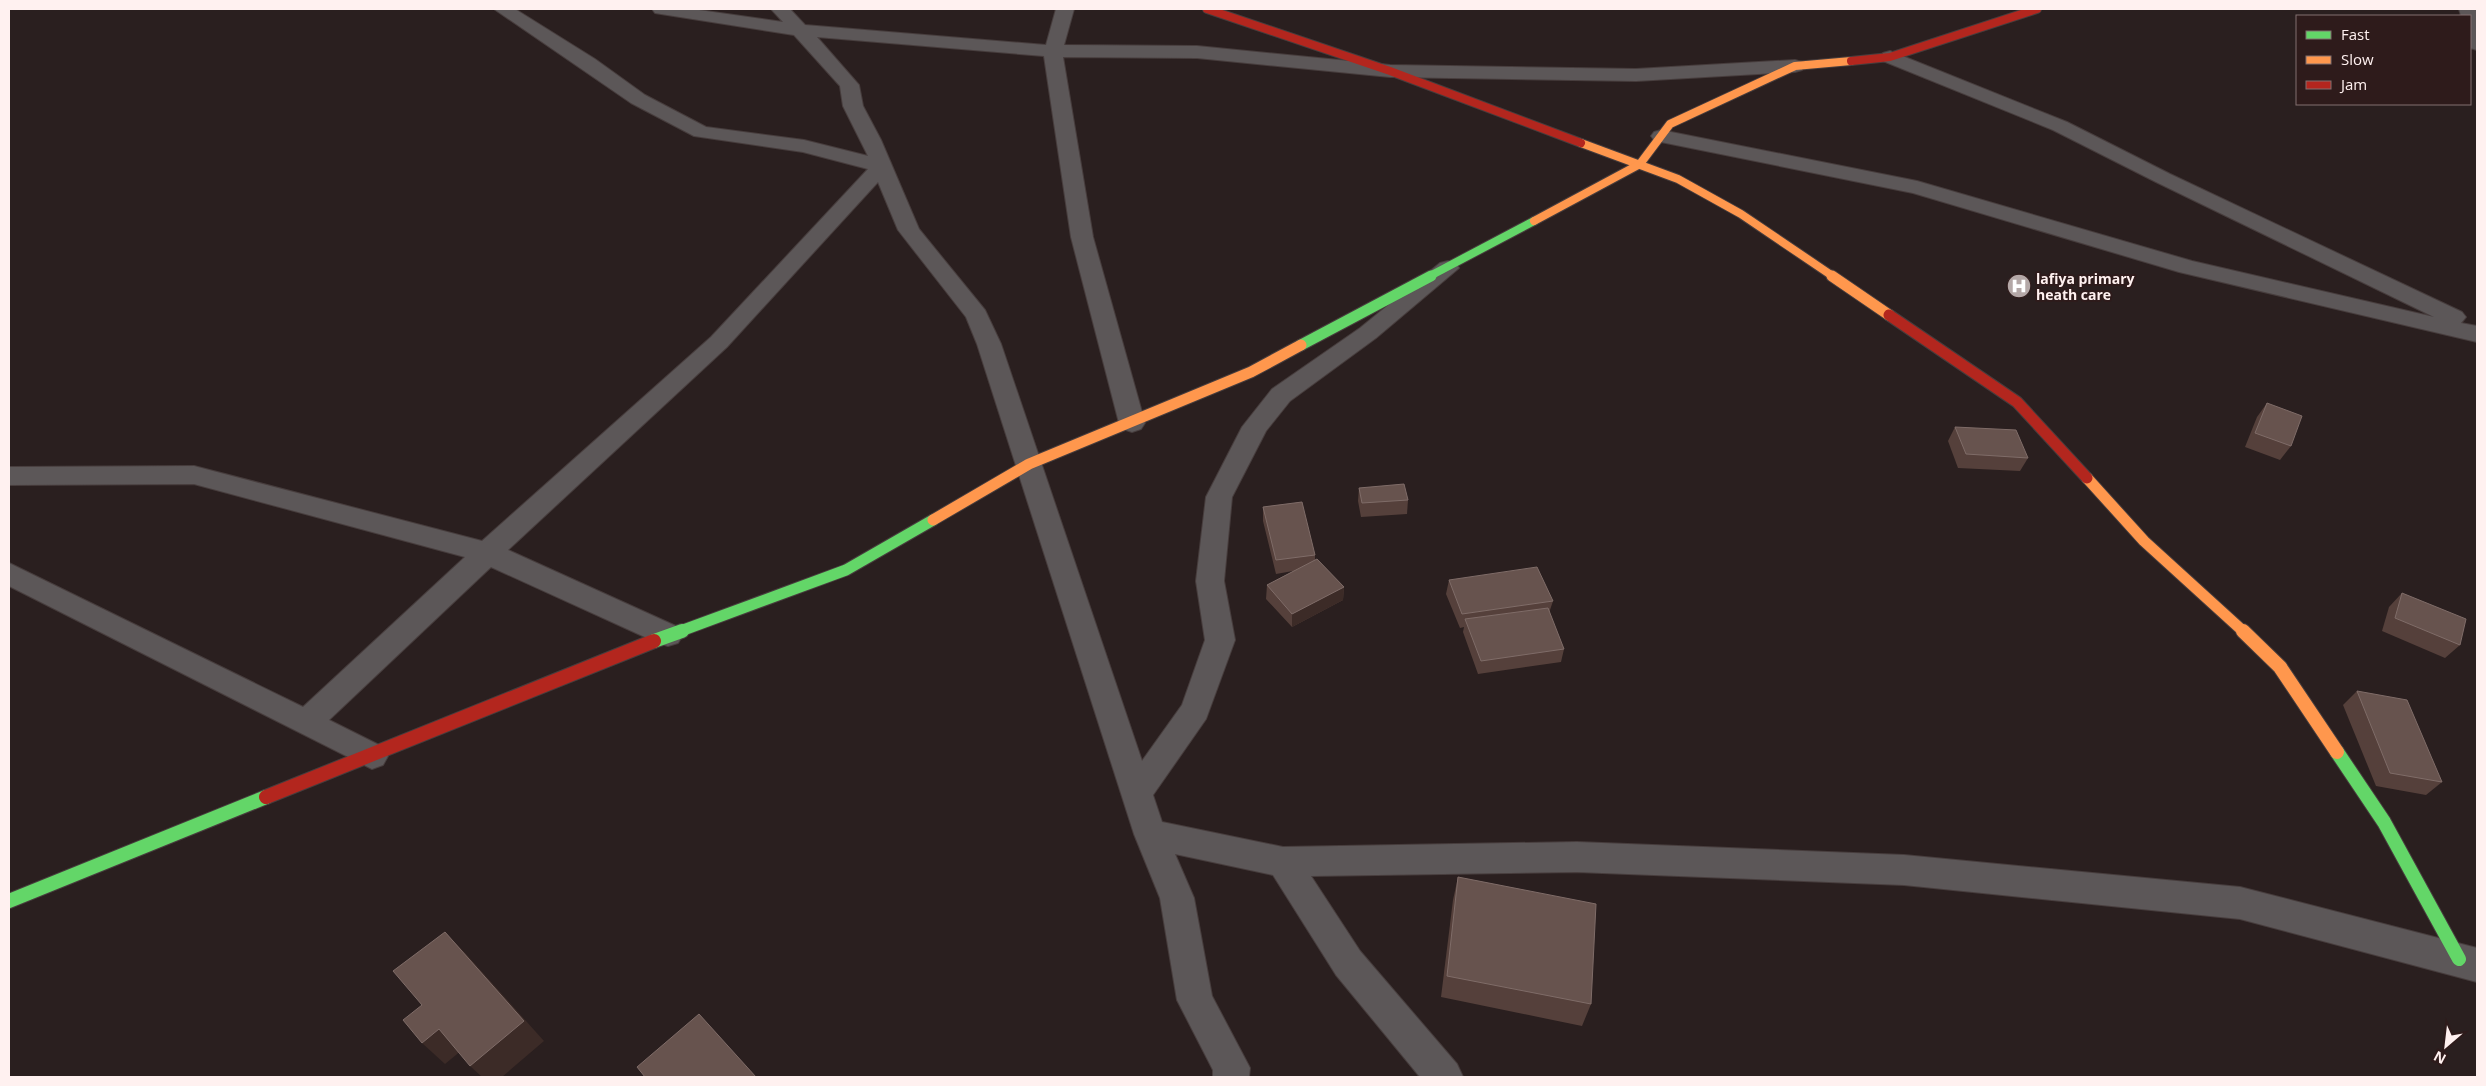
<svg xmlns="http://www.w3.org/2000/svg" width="2486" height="1086" font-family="'Open Sans',sans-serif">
	<rect width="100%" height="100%" fill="#2a1f1f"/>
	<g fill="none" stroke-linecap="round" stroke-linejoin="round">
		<!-- street casing -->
		<g stroke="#473d3d" stroke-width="2">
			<g id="street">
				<path d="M 494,9 L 515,9 L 595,59 L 645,95 L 706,127 L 804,140 L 868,156 L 843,106 L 840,86 L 794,35 L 661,14 L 655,13 L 652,9 L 692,9 L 783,22 L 771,9 L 790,9 L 805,25 L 1046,45 L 1056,9 L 1074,9 L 1064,45 L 1197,46 L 1390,65 L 1636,69 L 1795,60 L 1802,62 L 1804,66 L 1802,70 L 1795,72 L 1636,81 L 1390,77 L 1197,58 L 1063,57 L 1093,237 L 1145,423 L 1141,429 L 1132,432 L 1123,429 L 1119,423 L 1071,237 L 1044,56 L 817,37 L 859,85 L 863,106 L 881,140 L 919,229 L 985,310 L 1001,344 L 1142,761 L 1182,705 L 1205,640 L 1196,581 L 1206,497 L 1242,427 L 1272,389 L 1360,328 L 1440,263 L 1448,261 L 1456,263 L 1459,268 L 1376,338 L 1290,401 L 1266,431 L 1232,497 L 1224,581 L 1235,640 L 1206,719 L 1153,795 L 1162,822 L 1283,847 L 1577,842 L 1904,855 L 2240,887 L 2477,948 L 2477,982 L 2240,919 L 1904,885 L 1577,872 L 1311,876 L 1360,951 L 1457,1064 L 1463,1077 L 1420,1077 L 1336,975 L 1273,875 L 1175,854 L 1194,898 L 1212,996 L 1250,1068 L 1249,1077 L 1213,1077 L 1213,1070 L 1177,1000 L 1160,898 L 1134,834 L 977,344 L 966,317 L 898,230 L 878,182 L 727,347 L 508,550 L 678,627 L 683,635 L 678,643 L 668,646 L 658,643 L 491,567 L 329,720 L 383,747 L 388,756 L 383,765 L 372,769 L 9,586 L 9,563 L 303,707 L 465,557 L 194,484 L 9,485 L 9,467 L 194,466 L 482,541 L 711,337 L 868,169 L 803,152 L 694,136 L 631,103 Z"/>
				<path d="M 2459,9 L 2477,9 L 2477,50 L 2470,48 L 2470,16 L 2461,16 Z"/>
				<path d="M 1890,51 L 2067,122 L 2170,174 L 2462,312 L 2466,317 L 2461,323 L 2477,326 L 2477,342 L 2179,272 L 1913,193 L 1661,142 L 1654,140 L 1651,136 L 1654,132 L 1661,130 L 1917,181 L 2192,261 L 2434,317 L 2156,182 L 2053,130 L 1883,61 L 1881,57 L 1883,53 Z"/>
			</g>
		</g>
		<!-- fast-far2 casing -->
		<g stroke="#473d3d" stroke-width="10">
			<path id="fast-far2" d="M 1428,277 L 1534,221"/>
		</g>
		<!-- fast-far1 casing -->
		<g stroke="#473d3d" stroke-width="13">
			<g id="fast-far1">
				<path d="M 1301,345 L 1431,276"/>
				<path d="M 678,632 L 846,570 L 933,520"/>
			</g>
		</g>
		<!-- fast casing -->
		<g stroke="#473d3d" stroke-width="16">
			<g id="fast">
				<path d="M 654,641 L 682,631"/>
				<path d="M 2337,752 L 2384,822 L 2459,959"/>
				<path d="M 9,901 L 266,797"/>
			</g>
		</g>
		<!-- slow-far2 casing -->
		<g stroke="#473d3d" stroke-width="10">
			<g id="slow-far2">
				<path d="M 1581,143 L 1678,179 L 1741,214 L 1834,277"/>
				<path d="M 1534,221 L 1640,164 L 1670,124 L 1795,66 L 1851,61"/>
			</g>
		</g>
		<!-- slow-far1 casing -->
		<g stroke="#473d3d" stroke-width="13">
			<g id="slow-far1">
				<path d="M 1832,276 L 1889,315"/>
				<path d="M 2087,478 L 2144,541 L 2244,632"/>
				<path d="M 933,520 L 1029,464 L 1251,372 L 1301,345"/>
			</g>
		</g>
		<!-- slow casing -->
		<g stroke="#473d3d" stroke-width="16">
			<path id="slow" d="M 2243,631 L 2280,667 L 2337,752"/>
		</g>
		<!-- jam-far2 casing -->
		<g stroke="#473d3d" stroke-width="10">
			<g id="jam-far2">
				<path d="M 1207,9 L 1390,71 L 1581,143"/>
				<path d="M 1851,61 L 1890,57 L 2037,9"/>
			</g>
		</g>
		<!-- jam-far1 casing -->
		<g stroke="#473d3d" stroke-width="13">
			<path id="jam-far1" d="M 1889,315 L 2017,402 L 2087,478"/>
		</g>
		<!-- jam casing -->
		<g stroke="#473d3d" stroke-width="16">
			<path id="jam" d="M 266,797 L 654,641"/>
		</g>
		<!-- street -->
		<use href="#street" fill="#5c5758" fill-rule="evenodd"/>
		<!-- fast-far2 -->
		<use href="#fast-far2" stroke="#63d668" stroke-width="8"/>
		<!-- fast-far1 -->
		<use href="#fast-far1" stroke="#63d668" stroke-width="11"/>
		<!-- fast -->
		<use href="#fast" stroke="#63d668" stroke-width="14"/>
		<!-- slow-far2 -->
		<use href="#slow-far2" stroke="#ff974d" stroke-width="8"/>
		<!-- slow-far1 -->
		<use href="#slow-far1" stroke="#ff974d" stroke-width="11"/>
		<!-- slow -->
		<use href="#slow" stroke="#ff974d" stroke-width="14"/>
		<!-- jam-far2 -->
		<use href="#jam-far2" stroke="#b3261e" stroke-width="8"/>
		<!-- jam-far1 -->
		<use href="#jam-far1" stroke="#b3261e" stroke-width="11"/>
		<!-- jam -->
		<use href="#jam" stroke="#b3261e" stroke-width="14"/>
	</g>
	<!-- wall -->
	<g fill="#55403b">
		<path d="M 2267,403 L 2291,446 L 2280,460 L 2245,447 L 2257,417 Z"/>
		<path d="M 1955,427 L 2028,458 L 2020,471 L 1958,468 L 1948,441 Z"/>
		<path d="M 1359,488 L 1408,500 L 1407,514 L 1361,517 L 1358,501 Z"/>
		<path d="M 1263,507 L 1315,555 L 1315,560 L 1344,587 L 1343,600 L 1292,627 L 1266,599 L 1267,585 L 1293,571 L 1276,574 L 1263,521 Z"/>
		<path d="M 1449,580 L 1553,601 L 1549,613 L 1564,649 L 1561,662 L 1478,674 L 1463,632 L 1464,627 L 1460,628 L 1446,594 Z"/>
		<path d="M 2402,593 L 2460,645 L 2445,658 L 2382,631 L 2389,607 Z"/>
		<path d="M 2357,691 L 2442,782 L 2426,795 L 2376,786 L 2343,705 Z"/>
		<path d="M 1458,877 L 1591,1004 L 1582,1026 L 1441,997 L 1453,900 Z"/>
	</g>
	<!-- shaded-wall -->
	<g fill="#3c2b27">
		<path d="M 1344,587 L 1343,600 L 1292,627 L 1292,614 Z"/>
		<path d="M 445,932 L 466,954 L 544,1041 L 502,1077 L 482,1077 L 470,1066 Z"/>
		<path d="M 439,1029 L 462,1050 L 445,1064 L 422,1043 Z"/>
	</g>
	<!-- building -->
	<g fill="#67534e" stroke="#7f6c68">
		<path d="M 2267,403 L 2302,416 L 2291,446 L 2255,433 Z"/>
		<path d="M 1955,427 L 2016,430 L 2028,458 L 1966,454 Z"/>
		<path d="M 1404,484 L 1408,500 L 1362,503 L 1359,488 Z"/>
		<path d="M 1302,502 L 1315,555 L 1276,560 L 1263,507 Z"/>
		<path d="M 1317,559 L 1344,587 L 1292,614 L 1267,585 Z"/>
		<path d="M 1537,567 L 1553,601 L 1462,614 L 1449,580 Z"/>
		<path d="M 2402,593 L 2466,619 L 2460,645 L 2395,618 Z"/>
		<path d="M 1548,608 L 1564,649 L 1481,661 L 1465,619 Z"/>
		<path d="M 2357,691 L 2407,700 L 2442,782 L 2390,773 Z"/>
		<path d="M 1458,877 L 1596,904 L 1591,1004 L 1447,976 Z"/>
		<path d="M 445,932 L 524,1021 L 470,1066 L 439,1029 L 422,1043 L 403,1020 L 422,1005 L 393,971 Z"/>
		<path d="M 699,1014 L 756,1077 L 645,1077 L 637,1067 Z"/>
	</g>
	<!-- icons -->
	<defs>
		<g id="hospital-disc" transform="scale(1.25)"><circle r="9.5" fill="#b4a8a7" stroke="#2e1b1b"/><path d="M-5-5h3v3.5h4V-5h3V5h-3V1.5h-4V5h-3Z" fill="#fff"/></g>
	</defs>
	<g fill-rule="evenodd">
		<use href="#hospital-disc" x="2019" y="286"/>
	</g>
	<g text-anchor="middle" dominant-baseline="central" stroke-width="4" stroke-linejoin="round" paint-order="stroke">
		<!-- poi labels -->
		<g font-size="14" font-weight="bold" fill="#fff1f0" stroke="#2e1b1b" text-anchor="start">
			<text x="2036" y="278">lafiya primary<tspan x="2036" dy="16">heath care</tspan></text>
		</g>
	</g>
	<!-- border -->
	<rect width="2486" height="1086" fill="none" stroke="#fff1f0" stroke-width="20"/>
	<!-- legend -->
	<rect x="2296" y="15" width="175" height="90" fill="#2e1b1b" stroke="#827170"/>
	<rect x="2306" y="31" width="25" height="8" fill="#63d668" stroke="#827170"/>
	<text x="2341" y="40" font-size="15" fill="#fff1f0">Fast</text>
	<rect x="2306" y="56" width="25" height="8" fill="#ff974d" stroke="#827170"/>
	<text x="2341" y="65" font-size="15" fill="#fff1f0">Slow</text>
	<rect x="2306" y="81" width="25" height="8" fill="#b3261e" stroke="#827170"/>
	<text x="2341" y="90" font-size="15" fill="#fff1f0">Jam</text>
	<!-- north arrow -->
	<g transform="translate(2446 1046) rotate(208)" stroke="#2e1b1b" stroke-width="4" paint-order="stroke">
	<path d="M0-4L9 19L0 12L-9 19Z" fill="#fff1f0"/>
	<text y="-8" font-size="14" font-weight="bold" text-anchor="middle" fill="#fff1f0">N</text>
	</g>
</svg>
